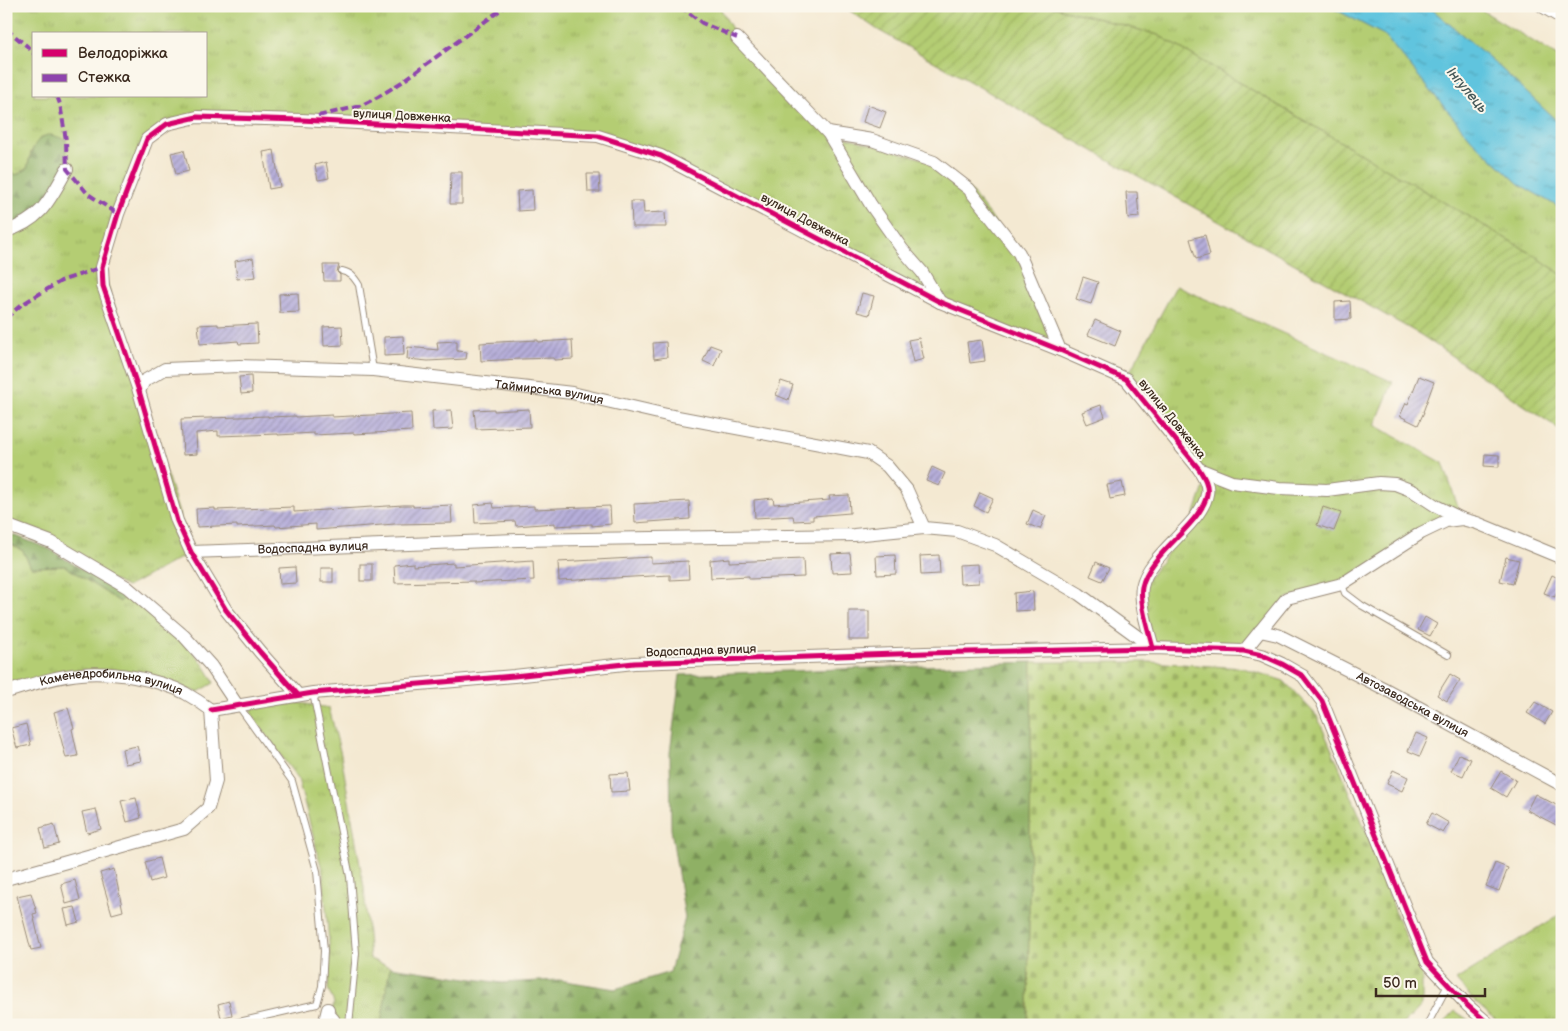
<svg xmlns="http://www.w3.org/2000/svg" width="1568" height="1031" font-family="'Balsamiq Sans',sans-serif">
	<defs>
		<pattern id="grass-tufts" width="24" height="20" patternUnits="userSpaceOnUse" patternTransform="scale(1.25)"><rect width="24" height="20" fill="#b4cd73"/><path d="M3 7l-1-3M5 7V3M7 7l1-3M15 17l-1-3M17 17v-4M19 17l1-3" fill="none" stroke="#9cb063"/></pattern>
		<pattern id="forest-firs" width="22" height="20" patternUnits="userSpaceOnUse" patternTransform="scale(1.25)"><rect width="22" height="20" fill="#8fb065"/><path d="M5 1l3.5 6h-7zM16 11l3.5 6h-7z" fill="#768f53"/></pattern>
		<pattern id="cemetery-stones" width="16" height="16" patternUnits="userSpaceOnUse" patternTransform="scale(1.25)"><rect width="16" height="16" fill="#b4cd73"/><path d="M2 7V4a2 2 0 0 1 4 0v3zM10 15v-3a2 2 0 0 1 4 0v3z" fill="#9cb063"/></pattern>
		<pattern id="garden-furrows" width="10" height="10" patternUnits="userSpaceOnUse" patternTransform="scale(1.25)"><rect width="10" height="10" fill="#b4cd73"/><path d="M-1 1l2-2M0 10L10 0M9 11l2-2" fill="none" stroke="#9cb063"/></pattern>
		<pattern id="water-ripples" width="26" height="14" patternUnits="userSpaceOnUse" patternTransform="scale(1.25)"><rect width="26" height="14" fill="#60c4de"/><path d="M2 4q2-2 4 0t4 0M15 11q2-2 4 0t4 0" fill="none" stroke="#509fb3"/></pattern>
		<pattern id="building-hatch" width="6" height="6" patternUnits="userSpaceOnUse" patternTransform="scale(1.25)"><rect width="6" height="6" fill="#b6aeda"/><path d="M-1 1l2-2M0 6l6-6M5 7l2-2" fill="none" stroke="#958eb0"/></pattern>
	</defs>
	<rect width="100%" height="100%" fill="#fbf7ec"/>
	<filter id="ink" filterUnits="userSpaceOnUse"><feTurbulence type="fractalNoise" baseFrequency=".02" numOctaves="2"/><feDisplacementMap in="SourceGraphic" scale="10" xChannelSelector="R" yChannelSelector="G"/><feConvolveMatrix kernelMatrix="1 2 1 2 8 2 1 2 1" color-interpolation-filters="sRGB"/></filter>
	<filter id="wash" filterUnits="userSpaceOnUse"><feTurbulence type="fractalNoise" baseFrequency=".0096" numOctaves="4" result="noise"/><feDisplacementMap in="SourceGraphic" scale="20" xChannelSelector="R" yChannelSelector="G"/><feGaussianBlur stdDeviation="1.12" result="paint"/><feColorMatrix in="noise" values="0 0 0 0 0 0 0 0 0 0 0 0 0 0 0 0 0 1.4 0 .05"/><feComposite in="paint" operator="in"/></filter>
	<g filter="url(#wash)">
		<rect width="100%" height="100%" fill="#f4e9d2"/>
		<!-- grass -->
		<g fill="url(#grass-tufts)" stroke="#787c48" fill-rule="evenodd">
			<path d="M 6,6 L 719,6 L 737,38 L 828,132 L 934,162 L 969,189 L 1019,253 L 1060,350 L 940,302 L 661,156 L 598,136 L 197,117 L 147,139 L 102,267 L 191,552 L 127,587 L 6,525 L 6,231 L 40,138 L 31,152 L 27,169 L 16,175 L 8,169 L 7,160 L 10,123 L 6,114 ZM 34,34 L 206,34 L 206,96 L 34,96 Z"/>
			<path d="M 1050,6 L 1329,6 L 1384,35 L 1472,140 L 1519,184 L 1562,209 L 1562,275 L 1534,255 L 1158,35 Z"/>
			<path d="M 1428,6 L 1475,6 L 1562,59 L 1562,126 L 1493,61 Z"/>
			<path d="M 1176,286 L 1393,382 L 1375,425 L 1443,463 L 1462,519 L 1446,521 L 1342,584 L 1287,598 L 1244,651 L 1153,648 L 1141,588 L 1192,521 L 1206,481 L 1126,379 Z"/>
			<path d="M 6,541 L 23,551 L 31,567 L 65,566 L 120,602 L 125,596 C 158,621 196,644 214,683 L 198,692 L 112,671 L 6,689 Z"/>
			<path d="M 300,703 L 329,708 L 341,755 L 364,888 L 370,959 L 390,967 L 381,1025 L 328,1025 L 334,1003 L 328,989 L 330,955 L 323,873 L 298,779 L 256,721 L 251,712 L 254,706 Z"/>
			<path d="M 1562,913 L 1562,1025 L 1501,1025 L 1474,1001 L 1456,980 Z"/>
			<path d="M 1455,1011 L 1476,1025 L 1441,1025 Z"/>
		</g>
		<!-- forest -->
		<g fill="url(#forest-firs)" stroke="#656d42">
			<path d="M 6,114 C 14,131 6,151 8,169 L 16,175 L 27,169 C 30,157 34,135 50,135 C 55,135 62,139 66,140 L 67,169 L 50,199 L 6,231 Z"/>
			<path d="M 6,532 L 49,549 L 125,596 L 120,602 L 65,566 L 31,567 L 23,551 L 6,541 Z"/>
			<path d="M 1032,662 L 1028,1025 L 381,1025 L 390,967 L 502,983 L 559,980 L 615,989 L 670,972 L 685,918 L 671,829 L 670,753 L 680,675 Z"/>
		</g>
		<!-- cemetery -->
		<path fill="url(#cemetery-stones)" stroke="#787c48" d="M 1032,662 L 1149,662 L 1243,668 L 1284,681 L 1317,716 L 1338,764 L 1369,838 L 1399,922 L 1422,973 L 1422,1005 L 1403,1025 L 1028,1025 Z"/>
		<!-- garden -->
		<path fill="url(#garden-furrows)" stroke="#787c48" d="M 843,6 L 1050,6 L 1158,35 L 1534,255 L 1562,275 L 1562,431 L 1421,335 L 878,30 Z"/>
		<!-- water -->
		<path fill="url(#water-ripples)" stroke="#4e777e" d="M 1329,6 L 1428,6 L 1493,61 L 1562,126 L 1562,209 L 1519,184 L 1472,140 L 1384,35 Z"/>
		<g id="blocks">
			<!-- building -->
			<g fill="url(#building-hatch)">
				<path d="M 868,105 L 886,112 L 880,128 L 863,122 Z"/>
				<path d="M 184,150 L 189,171 L 176,174 L 171,153 Z"/>
				<path d="M 274,150 L 280,187 L 269,189 L 263,152 Z"/>
				<path d="M 326,162 L 329,178 L 318,180 L 315,165 Z"/>
				<path d="M 451,172 L 462,172 L 462,204 L 450,204 Z"/>
				<path d="M 587,174 L 599,174 L 600,192 L 588,192 Z"/>
				<path d="M 532,190 L 533,210 L 518,211 L 517,191 Z"/>
				<path d="M 1126,192 L 1137,192 L 1139,217 L 1128,218 Z"/>
				<path d="M 631,201 L 643,201 L 644,213 L 665,212 L 666,227 L 632,227 Z"/>
				<path d="M 1205,235 L 1210,255 L 1196,259 L 1190,239 Z"/>
				<path d="M 253,258 L 256,277 L 237,279 L 235,261 Z"/>
				<path d="M 323,265 L 339,265 L 337,272 L 340,275 L 340,281 L 324,281 Z"/>
				<path d="M 1083,277 L 1098,282 L 1091,304 L 1076,299 Z"/>
				<path d="M 298,293 L 299,312 L 280,313 L 279,294 Z"/>
				<path d="M 862,293 L 874,296 L 869,315 L 857,312 Z"/>
				<path d="M 1350,301 L 1351,319 L 1335,320 L 1335,302 Z"/>
				<path d="M 1095,320 L 1121,331 L 1115,346 L 1088,335 Z"/>
				<path d="M 218,324 L 218,326 L 257,324 L 258,343 L 239,344 L 238,341 L 200,344 L 198,325 Z"/>
				<path d="M 342,326 L 343,345 L 324,346 L 323,327 Z"/>
				<path d="M 403,336 L 404,355 L 384,356 L 384,337 Z"/>
				<path d="M 919,338 L 924,359 L 913,362 L 908,340 Z"/>
				<path d="M 538,340 L 538,342 L 572,340 L 573,359 L 554,360 L 554,358 L 520,359 L 481,361 L 480,343 Z"/>
				<path d="M 982,340 L 985,361 L 970,363 L 967,342 Z"/>
				<path d="M 457,341 L 457,351 L 467,352 L 466,359 L 428,361 L 407,359 L 408,347 L 438,350 L 437,342 Z"/>
				<path d="M 666,342 L 667,357 L 654,359 L 653,343 Z"/>
				<path d="M 710,345 L 721,349 L 714,366 L 703,361 Z"/>
				<path d="M 251,376 L 252,393 L 241,394 L 239,377 Z"/>
				<path d="M 1419,376 L 1434,382 L 1423,412 L 1424,412 L 1418,425 L 1400,416 L 1406,403 L 1408,404 Z"/>
				<path d="M 781,381 L 793,385 L 788,400 L 776,395 Z"/>
				<path d="M 1101,405 L 1105,417 L 1087,424 L 1082,412 Z"/>
				<path d="M 494,409 L 494,411 L 529,409 L 530,427 L 476,429 L 474,410 Z"/>
				<path d="M 451,410 L 453,429 L 433,430 L 432,411 Z"/>
				<path d="M 411,413 L 412,431 L 354,434 L 354,433 L 314,435 L 314,433 L 278,435 L 278,434 L 218,436 L 218,431 L 196,433 L 197,454 L 183,455 L 181,419 L 268,416 L 268,417 L 296,416 L 296,417 L 332,415 L 332,417 Z"/>
				<path d="M 1485,454 L 1499,455 L 1499,467 L 1484,466 Z"/>
				<path d="M 932,467 L 945,473 L 939,486 L 926,481 Z"/>
				<path d="M 1122,482 L 1125,496 L 1110,499 L 1107,485 Z"/>
				<path d="M 980,492 L 993,498 L 986,512 L 974,506 Z"/>
				<path d="M 849,495 L 850,513 L 813,516 L 813,520 L 794,521 L 793,516 L 755,518 L 754,500 L 773,498 L 774,504 L 830,500 L 829,496 Z"/>
				<path d="M 689,501 L 690,519 L 635,523 L 634,504 Z"/>
				<path d="M 493,503 L 494,508 L 534,506 L 534,509 L 610,506 L 611,524 L 592,526 L 592,524 L 555,526 L 555,523 L 516,526 L 515,521 L 475,523 L 474,505 Z"/>
				<path d="M 403,505 L 413,505 L 413,507 L 451,505 L 452,523 L 395,524 L 316,530 L 316,524 L 276,527 L 275,525 L 237,527 L 237,525 L 197,527 L 196,509 L 215,508 L 215,510 L 294,507 L 294,512 Z"/>
				<path d="M 1323,507 L 1341,513 L 1334,531 L 1317,525 Z"/>
				<path d="M 1033,510 L 1046,516 L 1040,529 L 1027,524 Z"/>
				<path d="M 850,553 L 852,572 L 832,573 L 831,554 Z"/>
				<path d="M 895,555 L 896,574 L 877,575 L 876,556 Z"/>
				<path d="M 939,555 L 940,574 L 921,575 L 920,556 Z"/>
				<path d="M 651,557 L 651,563 L 688,561 L 689,579 L 670,580 L 670,575 L 559,581 L 558,562 Z"/>
				<path d="M 1506,557 L 1519,560 L 1513,584 L 1500,581 Z"/>
				<path d="M 729,558 L 729,562 L 803,559 L 804,577 L 749,579 L 749,576 L 711,578 L 710,560 Z"/>
				<path d="M 533,561 L 534,580 L 474,583 L 474,581 L 395,583 L 394,565 L 413,563 L 413,566 L 454,563 L 454,566 Z"/>
				<path d="M 1096,562 L 1109,568 L 1102,581 L 1090,576 Z"/>
				<rect x="360" y="564" width="12" height="17"/>
				<path d="M 978,564 L 979,583 L 960,584 L 959,565 Z"/>
				<path d="M 295,567 L 296,583 L 280,584 L 279,568 Z"/>
				<rect x="321" y="568" width="12" height="14"/>
				<path d="M 1552,575 L 1562,580 L 1555,597 L 1544,593 Z"/>
				<path d="M 1033,591 L 1034,610 L 1015,611 L 1014,593 Z"/>
				<rect x="849" y="611" width="20" height="29"/>
				<path d="M 1425,617 L 1437,624 L 1430,636 L 1418,630 Z"/>
				<path d="M 1450,674 L 1460,680 L 1447,701 L 1437,695 Z"/>
				<path d="M 1535,702 L 1552,712 L 1545,724 L 1527,713 Z"/>
				<path d="M 68,708 L 74,728 L 72,729 L 78,756 L 66,758 L 54,712 Z"/>
				<path d="M 26,724 L 31,745 L 17,748 L 11,728 Z"/>
				<path d="M 1416,733 L 1428,738 L 1420,756 L 1408,751 Z"/>
				<path d="M 137,746 L 141,761 L 125,764 L 122,749 Z"/>
				<path d="M 1459,754 L 1471,759 L 1463,776 L 1451,771 Z"/>
				<path d="M 1393,770 L 1408,777 L 1402,791 L 1387,784 Z"/>
				<path d="M 1501,771 L 1516,780 L 1506,797 L 1491,788 Z"/>
				<path d="M 628,773 L 630,791 L 611,792 L 610,774 Z"/>
				<path d="M 1535,794 L 1562,808 L 1562,828 L 1527,810 Z"/>
				<path d="M 136,798 L 141,818 L 127,822 L 121,801 Z"/>
				<path d="M 96,809 L 101,829 L 87,833 L 82,812 Z"/>
				<path d="M 1432,813 L 1449,823 L 1443,833 L 1426,824 Z"/>
				<path d="M 54,824 L 59,844 L 45,848 L 40,828 Z"/>
				<path d="M 159,858 L 164,878 L 150,882 L 145,862 Z"/>
				<path d="M 1495,863 L 1508,868 L 1499,891 L 1486,886 Z"/>
				<path d="M 114,869 L 123,911 L 112,914 L 100,873 Z"/>
				<path d="M 75,880 L 80,900 L 66,904 L 61,884 Z"/>
				<path d="M 31,893 L 37,913 L 33,914 L 41,948 L 31,950 L 17,896 Z"/>
				<path d="M 75,907 L 79,922 L 68,925 L 64,909 Z"/>
				<path d="M 229,1001 L 232,1015 L 221,1018 L 218,1004 Z"/>
			</g>
		</g>
	</g>
	<g filter="url(#ink)">
		<use href="#blocks" fill-opacity="0" stroke="#988a78" stroke-width="1"/>
		<g fill="none" stroke-linecap="round" stroke-linejoin="round">
			<!-- lane casing -->
			<g stroke="#988a78" stroke-width="8">
				<g id="lane">
					<path d="M 342,271 C 351,273 354,277 359,285 L 373,370"/>
					<path d="M 1342,584 L 1345,593 L 1361,605 L 1448,655"/>
					<path d="M 313,693 L 350,877 L 356,953 L 349,1025"/>
					<path d="M 328,1009 L 336,1018 L 337,1025"/>
					<path d="M 226,1025 L 317,1004 L 322,986 L 324,951 L 317,871 L 292,781 L 238,705"/>
					<path d="M 1427,1025 L 1448,985"/>
				</g>
			</g>
			<!-- street casing -->
			<g stroke="#988a78" stroke-width="14">
				<g id="street">
					<path d="M 1542,6 L 1562,18"/>
					<path d="M 737,38 L 828,133 L 871,205 L 902,249 L 922,272 L 940,302"/>
					<path d="M 828,133 L 872,140 L 934,162 L 969,189 L 1019,253 L 1060,350"/>
					<path d="M 6,231 C 42,220 50,199 67,169"/>
					<path id="s1" d="M 139,391 L 144,381 L 165,369 L 239,366 L 373,370 L 572,393 L 667,415 L 868,453 L 887,466 L 907,490 L 924,528"/>
					<path d="M 1199,469 L 1232,482 L 1279,488 L 1327,490 L 1379,483 L 1395,484 L 1413,491 L 1436,506 L 1462,519"/>
					<path d="M 6,525 L 51,542 L 127,587 L 184,636 L 211,666 L 237,705"/>
					<path id="s2" d="M 191,552 L 518,540 L 854,535 L 924,528 L 957,531 L 995,545 L 1079,594 L 1153,648"/>
					<path id="s3" d="M 1260,631 L 1278,635 L 1383,688 L 1562,785"/>
					<path d="M 1244,651 L 1287,598 L 1342,584 L 1421,533 L 1446,521 L 1462,519 L 1477,523 L 1562,558"/>
					<path id="s4" d="M 6,692 C 30,685 56,676 81,674 C 112,671 158,679 185,693 C 194,698 203,704 211,710"/>
					<path d="M 298,695 L 260,652 L 226,610 L 191,552 L 177,521 L 139,391 L 103,286 L 102,267 L 118,214 L 147,139 L 167,124 L 197,117 L 301,120 L 598,136 L 661,156 L 940,302 L 1060,350 L 1126,379 L 1199,469 C 1204,477 1209,485 1207,494 C 1206,502 1202,508 1197,515 C 1181,537 1147,561 1142,587 C 1139,602 1149,632 1153,648"/>
					<path d="M 211,710 L 313,693 L 514,676 L 634,663 L 925,653 L 1153,648 L 1244,651 L 1262,655 L 1282,664 L 1303,676 L 1322,701 L 1427,962 L 1468,1006 L 1490,1025"/>
					<path d="M 6,879 L 184,829 L 208,808 L 216,781 L 211,710"/>
					<path d="M 324,1025 L 328,1009"/>
				</g>
			</g>
			<!-- lane -->
			<use href="#lane" stroke="#fff" stroke-width="6"/>
			<!-- street -->
			<use href="#street" stroke="#fff" stroke-width="12"/>
			<!-- quiet -->
			<g stroke="#8e44ad" stroke-width="4" stroke-dasharray="8 4" stroke-linecap="butt">
				<path d="M 680,6 L 702,23 L 737,38"/>
				<path d="M 6,29 L 27,46 L 34,54"/>
				<path d="M 57,96 L 60,104 L 66,140 L 67,169 L 88,194 L 118,214"/>
				<path d="M 318,116 L 360,106 L 378,97 L 402,82 L 506,6"/>
				<path d="M 6,318 L 21,305 L 61,281 L 102,267"/>
			</g>
			<!-- cycleway casing -->
			<g stroke="#fbf7ec" stroke-width="8">
				<g id="cycleway">
					<path d="M 298,695 L 260,652 L 226,610 L 191,552 L 177,521 L 139,391 L 103,286 L 102,267 L 118,214 L 147,139 L 167,124 L 197,117 L 301,120 L 598,136 L 661,156 L 940,302 L 1060,350 L 1126,379 L 1199,469 C 1204,477 1209,485 1207,494 C 1206,502 1202,508 1197,515 C 1181,537 1147,561 1142,587 C 1139,602 1149,632 1153,648"/>
					<path d="M 211,710 L 313,693 L 514,676 L 634,663 L 925,653 L 1153,648 L 1244,651 L 1262,655 L 1282,664 L 1303,676 L 1322,701 L 1427,962 L 1468,1006 L 1490,1025"/>
				</g>
			</g>
			<!-- cycleway -->
			<use href="#cycleway" stroke="#d6006c" stroke-width="5"/>
		</g>
	</g>
	<g text-anchor="middle" dominant-baseline="central" stroke-width="4" stroke-linejoin="round" paint-order="stroke">
		<!-- street labels -->
		<g font-size="12" fill="#3b2a1e" stroke="#fbf7ec">
			<text transform="translate(402 116) rotate(3)">вулиця Довженка</text>
			<text transform="translate(805 220) rotate(28)">вулиця Довженка</text>
			<text stroke="none"><textPath href="#s1" startOffset="421">Таймирська вулиця</textPath></text>
			<text transform="translate(1172 419) rotate(51)">вулиця Довженка</text>
			<text stroke="none"><textPath href="#s2" startOffset="122">Водоспадна вулиця</textPath></text>
			<text transform="translate(701 651) rotate(-2)">Водоспадна вулиця</text>
			<text stroke="none"><textPath href="#s4" startOffset="108">Каменедробильна вулиця</textPath></text>
			<text stroke="none"><textPath href="#s3" startOffset="170">Автозаводська вулиця</textPath></text>
		</g>
		<!-- water labels -->
		<g font-size="14" font-style="italic" fill="#465858" stroke="#fbf7ec">
			<text transform="translate(1467 90) rotate(50)">Інгулець</text>
		</g>
	</g>
	<!-- margin -->
	<rect width="1568" height="1031" fill="none" stroke="#fbf7ec" stroke-width="25"/>
	<!-- legend -->
	<rect x="32" y="32" width="175" height="65" fill="#fbf7ec" stroke="#aea59a"/>
	<rect x="42" y="49" width="25" height="8" fill="#d6006c" stroke="#aea59a"/>
	<text x="78" y="58" font-size="15" fill="#3b2a1e">Велодоріжка</text>
	<rect x="42" y="74" width="25" height="8" fill="#8e44ad" stroke="#aea59a"/>
	<text x="78" y="82" font-size="15" fill="#3b2a1e">Стежка</text>
	<!-- scale -->
	<path d="M1376 988v8h109v-8" fill="none" stroke="#3b2a1e" stroke-width="2.5"/>
	<text x="1383" y="988" font-size="15" fill="#3b2a1e" stroke="#fbf7ec" stroke-width="4" paint-order="stroke">50 m</text>
</svg>
